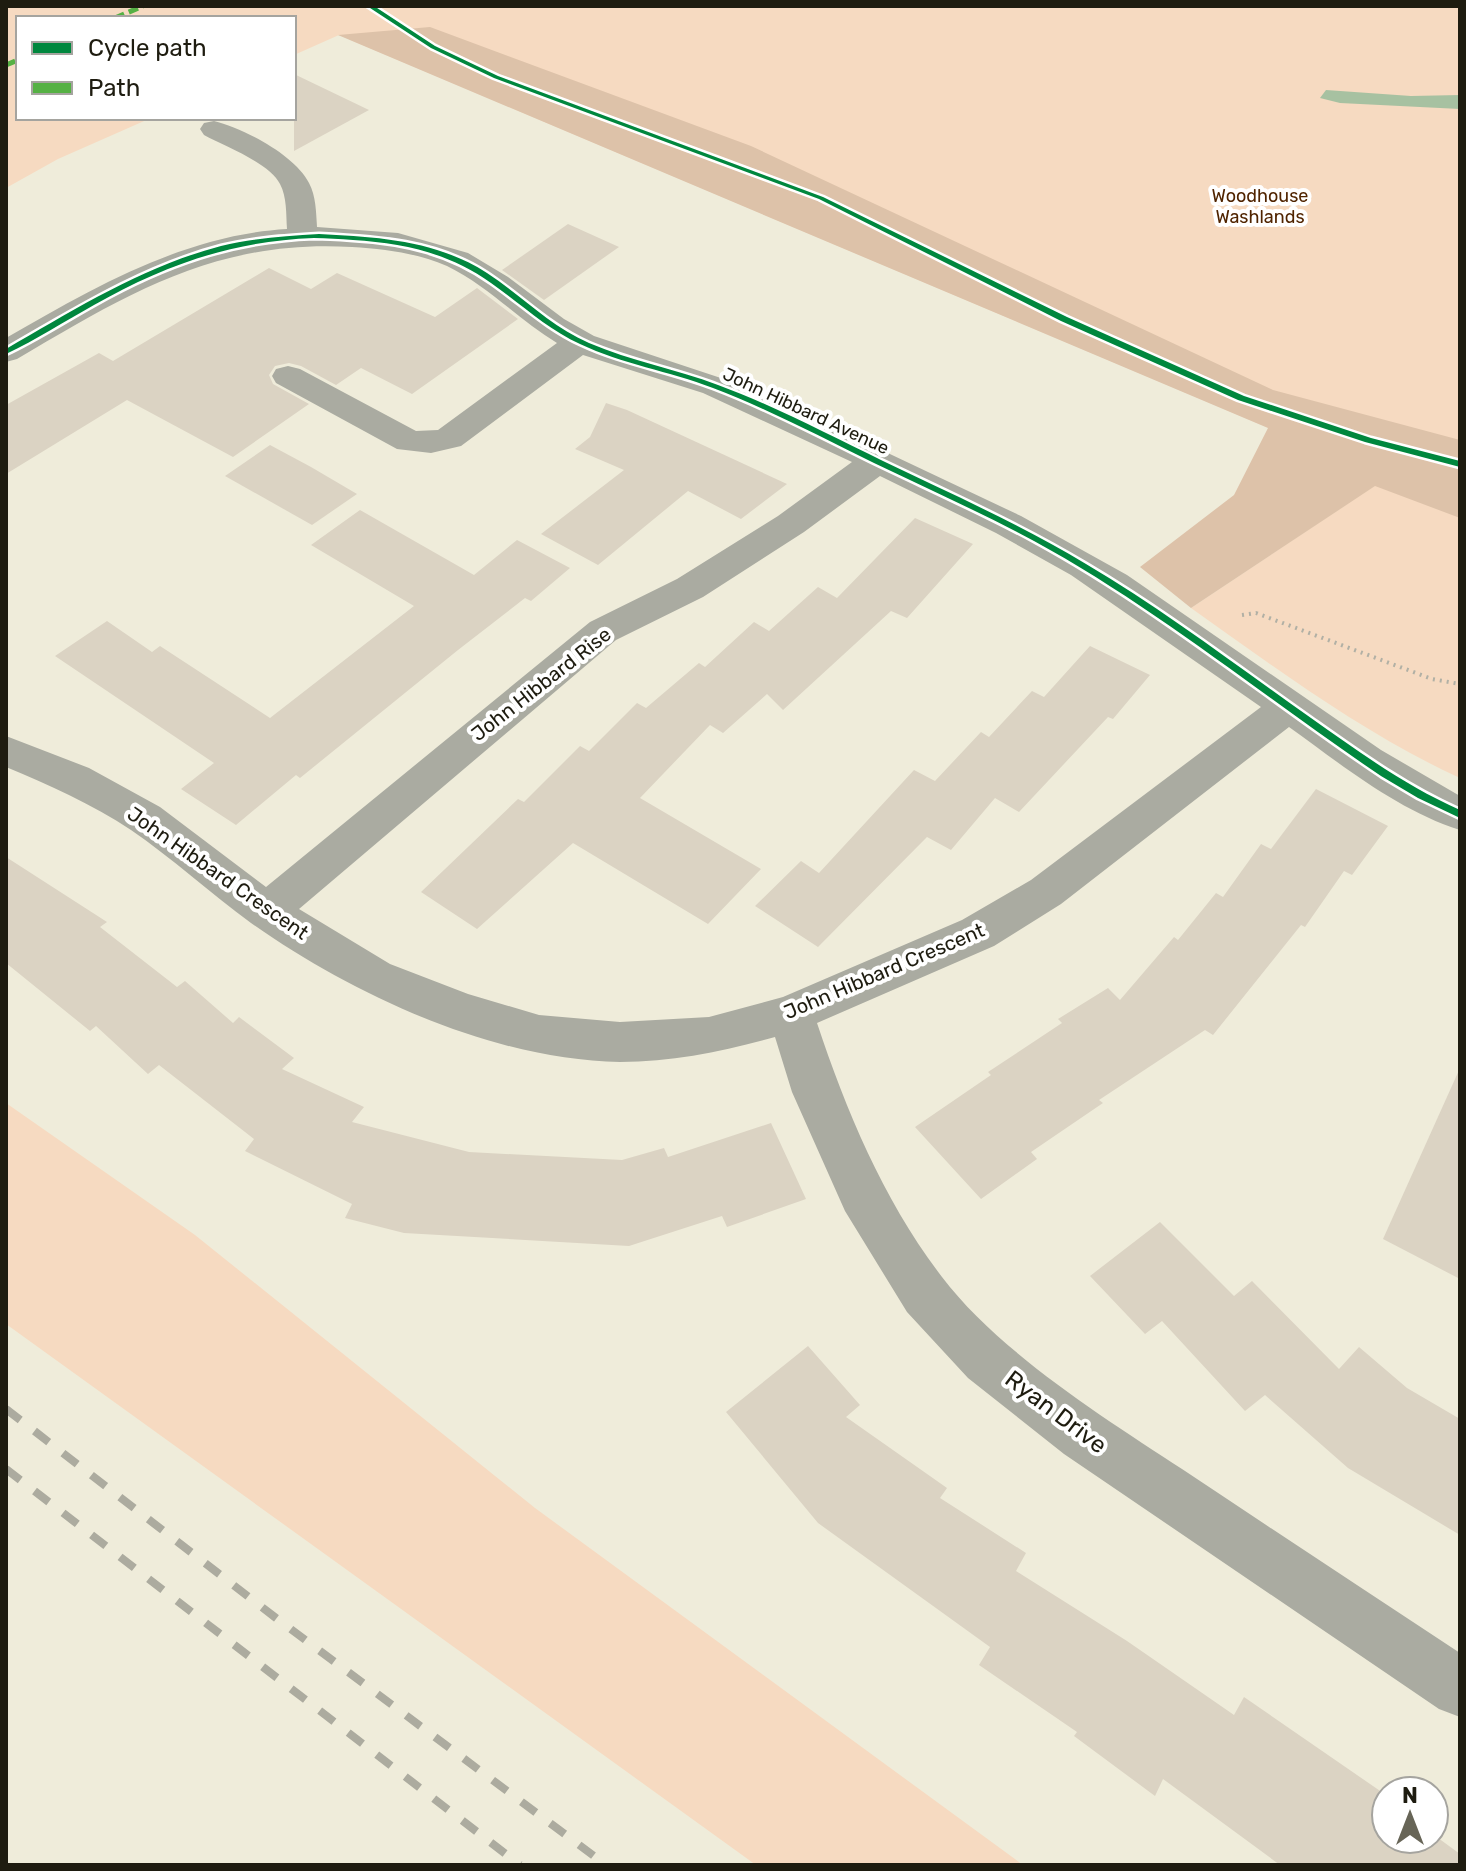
<svg xmlns="http://www.w3.org/2000/svg" width="1466" height="1871" font-family="Rubik,sans-serif">
	<rect width="100%" height="100%" fill="#efecda"/>
	<!-- green -->
	<g fill="#f6dac1">
		<path d="M 6,6 L 1460,6 L 1460,778 C 1364,734 1277,669 1191,608 L 1374,486 L 1269,428 L 339,35 L 294,55 L 294,18 L 18,18 L 18,118 L 151,118 L 58,159 L 6,188 Z"/>
		<path d="M 6,1103 L 195,1235 L 535,1508 L 1023,1865 L 756,1865 L 6,1324 Z"/>
	</g>
	<!-- forest -->
	<path fill="#ddc2a9" d="M 430,27 L 751,146 L 1273,390 L 1460,440 L 1460,518 L 1375,486 L 1191,608 L 1140,567 L 1234,495 L 1268,428 L 338,35 Z"/>
	<!-- water -->
	<path fill="#a7c1a1" d="M 1326,90 L 1411,96 L 1460,95 L 1460,109 L 1340,103 L 1320,98 Z"/>
	<!-- building -->
	<g fill="#dbd3c3">
		<path d="M 294,74 L 369,110 L 294,151 Z"/>
		<path d="M 568,224 L 619,247 L 544,300 L 502,270 Z"/>
		<path d="M 269,268 L 311,289 L 337,273 L 435,317 L 477,288 L 518,319 L 412,394 L 361,368 L 336,385 L 301,366 L 289,363 L 275,366 L 269,375 L 273,384 L 309,404 L 233,457 L 127,400 L 6,474 L 6,405 L 99,353 L 113,361 Z"/>
		<path d="M 606,403 L 627,410 L 787,484 L 741,519 L 688,491 L 598,565 L 541,534 L 624,470 L 575,449 L 590,437 Z"/>
		<path d="M 270,445 L 311,467 L 357,494 L 312,525 L 225,476 Z"/>
		<path d="M 360,510 L 474,575 L 517,540 L 570,568 L 531,601 L 525,598 L 458,650 L 300,778 L 296,775 L 236,825 L 181,789 L 214,763 L 55,656 L 107,621 L 152,652 L 160,646 L 270,718 L 414,606 L 311,545 Z"/>
		<path d="M 915,518 L 973,544 L 907,618 L 891,611 L 783,710 L 767,694 L 723,733 L 710,725 L 640,798 L 761,869 L 708,924 L 573,843 L 477,929 L 421,892 L 518,799 L 524,802 L 580,746 L 589,751 L 637,703 L 646,708 L 699,663 L 705,667 L 754,622 L 769,631 L 818,587 L 837,598 Z"/>
		<path d="M 1090,646 L 1150,675 L 1113,719 L 1108,717 L 1019,812 L 995,798 L 951,850 L 927,837 L 818,947 L 755,906 L 801,861 L 819,873 L 914,770 L 935,781 L 981,732 L 989,737 L 1032,691 L 1044,697 Z"/>
		<path d="M 1316,789 L 1388,826 L 1352,875 L 1344,871 L 1305,927 L 1301,925 L 1213,1035 L 1205,1030 L 1099,1100 L 1103,1103 L 1031,1152 L 1037,1159 L 981,1199 L 915,1127 L 991,1075 L 988,1072 L 1062,1023 L 1058,1019 L 1108,988 L 1120,1000 L 1174,937 L 1178,940 L 1216,893 L 1223,897 L 1261,844 L 1271,849 Z"/>
		<path d="M 6,857 L 107,922 L 100,927 L 177,987 L 185,981 L 233,1023 L 239,1017 L 294,1058 L 282,1069 L 364,1107 L 352,1122 L 469,1152 L 622,1160 L 664,1148 L 668,1157 L 771,1123 L 806,1199 L 727,1227 L 722,1216 L 629,1246 L 404,1233 L 345,1218 L 352,1204 L 245,1151 L 254,1139 L 159,1065 L 148,1074 L 96,1026 L 90,1031 L 6,963 Z"/>
		<path d="M 1460,1068 L 1460,1279 L 1383,1239 Z"/>
		<path d="M 1160,1222 L 1234,1296 L 1252,1281 L 1339,1369 L 1359,1347 L 1407,1388 L 1460,1419 L 1460,1535 L 1348,1468 L 1265,1395 L 1245,1411 L 1162,1321 L 1145,1334 L 1090,1276 Z"/>
		<path d="M 808,1346 L 860,1405 L 846,1417 L 947,1488 L 940,1498 L 1026,1553 L 1016,1571 L 1127,1641 L 1234,1715 L 1244,1697 L 1386,1795 L 1386,1839 L 1434,1839 L 1434,1835 L 1460,1854 L 1460,1865 L 1280,1865 L 1163,1779 L 1155,1796 L 1074,1736 L 1077,1732 L 979,1665 L 990,1647 L 818,1523 L 726,1412 Z"/>
	</g>
	<g fill="none" stroke-linecap="round" stroke-linejoin="round">
		<!-- path -->
		<path stroke="#b1b0a5" stroke-width="4" stroke-dasharray="2 5" stroke-linecap="butt" d="M 1242,615 L 1256,613 L 1432,679 L 1460,684"/>
		<!-- street -->
		<path fill="#aaaba1" fill-rule="evenodd" d="M 214,121 C 243,128 295,155 309,183 C 316,196 316,212 317,227 L 398,233 L 468,253 L 508,277 L 564,319 L 594,336 L 748,387 L 1021,516 L 1127,575 L 1381,750 L 1460,796 L 1460,830 C 1397,810 1342,765 1289,727 L 1061,904 L 994,946 L 817,1023 C 847,1113 884,1201 942,1277 C 999,1352 1104,1418 1182,1469 C 1275,1531 1367,1592 1460,1653 L 1460,1717 L 1439,1709 L 1064,1454 L 968,1378 L 907,1312 L 845,1211 L 792,1092 L 775,1037 C 724,1051 674,1062 620,1062 C 493,1060 353,995 251,923 C 210,893 172,858 131,830 C 92,804 49,785 6,767 L 6,736 L 89,768 L 160,807 L 266,887 L 590,622 L 677,579 L 778,516 L 852,462 L 703,393 L 583,355 L 461,446 L 431,453 L 397,449 L 276,383 L 272,376 L 276,369 L 288,366 L 300,369 L 416,431 L 438,430 L 557,343 C 519,320 488,286 447,266 C 417,253 385,249 352,247 C 217,239 129,293 17,359 L 6,362 L 6,338 C 93,288 184,235 287,229 C 286,214 287,197 280,184 C 270,163 224,146 204,135 L 200,129 L 204,123 ZM 880,476 L 996,533 L 1071,575 L 1261,707 L 1031,880 L 962,920 L 783,997 L 709,1017 L 620,1022 L 539,1015 L 468,994 L 390,964 L 299,909 L 616,640 L 703,597 L 804,532 Z"/>
		<!-- rail -->
		<g stroke="#acab9f" stroke-width="8" stroke-dasharray="18 18" stroke-linecap="butt">
			<path d="M 6,1409 L 276,1618 L 606,1865"/>
			<path d="M 6,1469 L 520,1865"/>
		</g>
		<!-- quiet -->
		<g stroke="#55b144" stroke-width="5" stroke-dasharray="10 5" stroke-linecap="butt">
			<path d="M 115,18 L 143,6"/>
			<path d="M 6,65 L 18,60"/>
		</g>
		<!-- cycleway casing -->
		<g stroke="#fff" stroke-width="5">
			<g id="cycleway">
				<path d="M 367,6 L 374,6 L 435,46 L 498,76 L 823,197 L 1067,317 L 1244,396 L 1371,438 L 1460,461 L 1460,467 L 1365,442 L 1238,400 L 1061,321 L 819,199 L 494,78 L 431,48 Z"/>
				<path d="M 319,234 C 377,237 436,240 487,273 C 522,296 550,326 589,343 C 631,361 676,369 718,385 C 775,406 829,435 883,461 C 952,494 1021,525 1086,564 C 1164,610 1237,666 1311,718 C 1359,752 1406,786 1460,810 L 1460,818 L 1418,798 L 1381,776 C 1265,698 1157,608 1034,541 C 982,513 928,489 874,463 C 821,437 768,409 713,388 C 669,371 622,364 580,344 C 547,329 521,304 491,283 C 449,253 403,243 353,240 C 340,239 327,238 314,238 C 232,241 165,265 94,305 C 65,321 36,340 6,354 L 6,349 C 75,309 144,266 221,246 C 253,238 286,236 319,234 Z"/>
			</g>
		</g>
		<!-- cycleway -->
		<use href="#cycleway" fill="#00873e" fill-rule="evenodd"/>
	</g>
	<g text-anchor="middle" dominant-baseline="central" stroke-width="8" stroke-linejoin="round" paint-order="stroke">
		<!-- far-park labels -->
		<g font-size="18" fill="#502400" stroke="#fff">
			<text x="1260" y="196">Woodhouse<tspan x="1260" dy="21">Washlands</tspan></text>
		</g>
		<!-- far-street labels -->
		<g font-size="18" fill="#1e1c10" stroke="#fff">
			<text transform="translate(806 411) rotate(25)">John Hibbard Avenue</text>
		</g>
		<!-- street labels -->
		<g font-size="20" fill="#1e1c10" stroke="#fff">
			<text transform="translate(541 684) rotate(-38)">John Hibbard Rise</text>
			<text transform="translate(218 873) rotate(35)">John Hibbard Crescent</text>
			<text transform="translate(884 971) rotate(-23)">John Hibbard Crescent</text>
		</g>
		<!-- near-street labels -->
		<g font-size="24" fill="#1e1c10" stroke="#fff">
			<text transform="translate(1056 1412) rotate(37)">Ryan Drive</text>
		</g>
	</g>
	<!-- border -->
	<rect width="1466" height="1871" fill="none" stroke="#1e1c10" stroke-width="16"/>
	<!-- legend -->
	<rect x="16" y="16" width="280" height="104" fill="#ffffff" stroke="#a5a49f" stroke-width="2"/>
	<rect x="32" y="42" width="40" height="12" fill="#00873e" stroke="#a5a49f" stroke-width="2"/>
	<text x="88" y="56" font-size="24" fill="#1e1c10">Cycle path</text>
	<rect x="32" y="82" width="40" height="12" fill="#55b144" stroke="#a5a49f" stroke-width="2"/>
	<text x="88" y="96" font-size="24" fill="#1e1c10">Path</text>
	<!-- north arrow -->
	<g transform="translate(1410 1815)"><circle r="38" fill="#ffffff" stroke="#a5a49f" stroke-width="2"/>
	<path d="M0-6L14 30L0 20L-14 30Z" fill="#676557"/>
	<text y="-12" font-size="22" font-weight="bold" text-anchor="middle" fill="#1e1c10">N</text>
	</g>
</svg>
